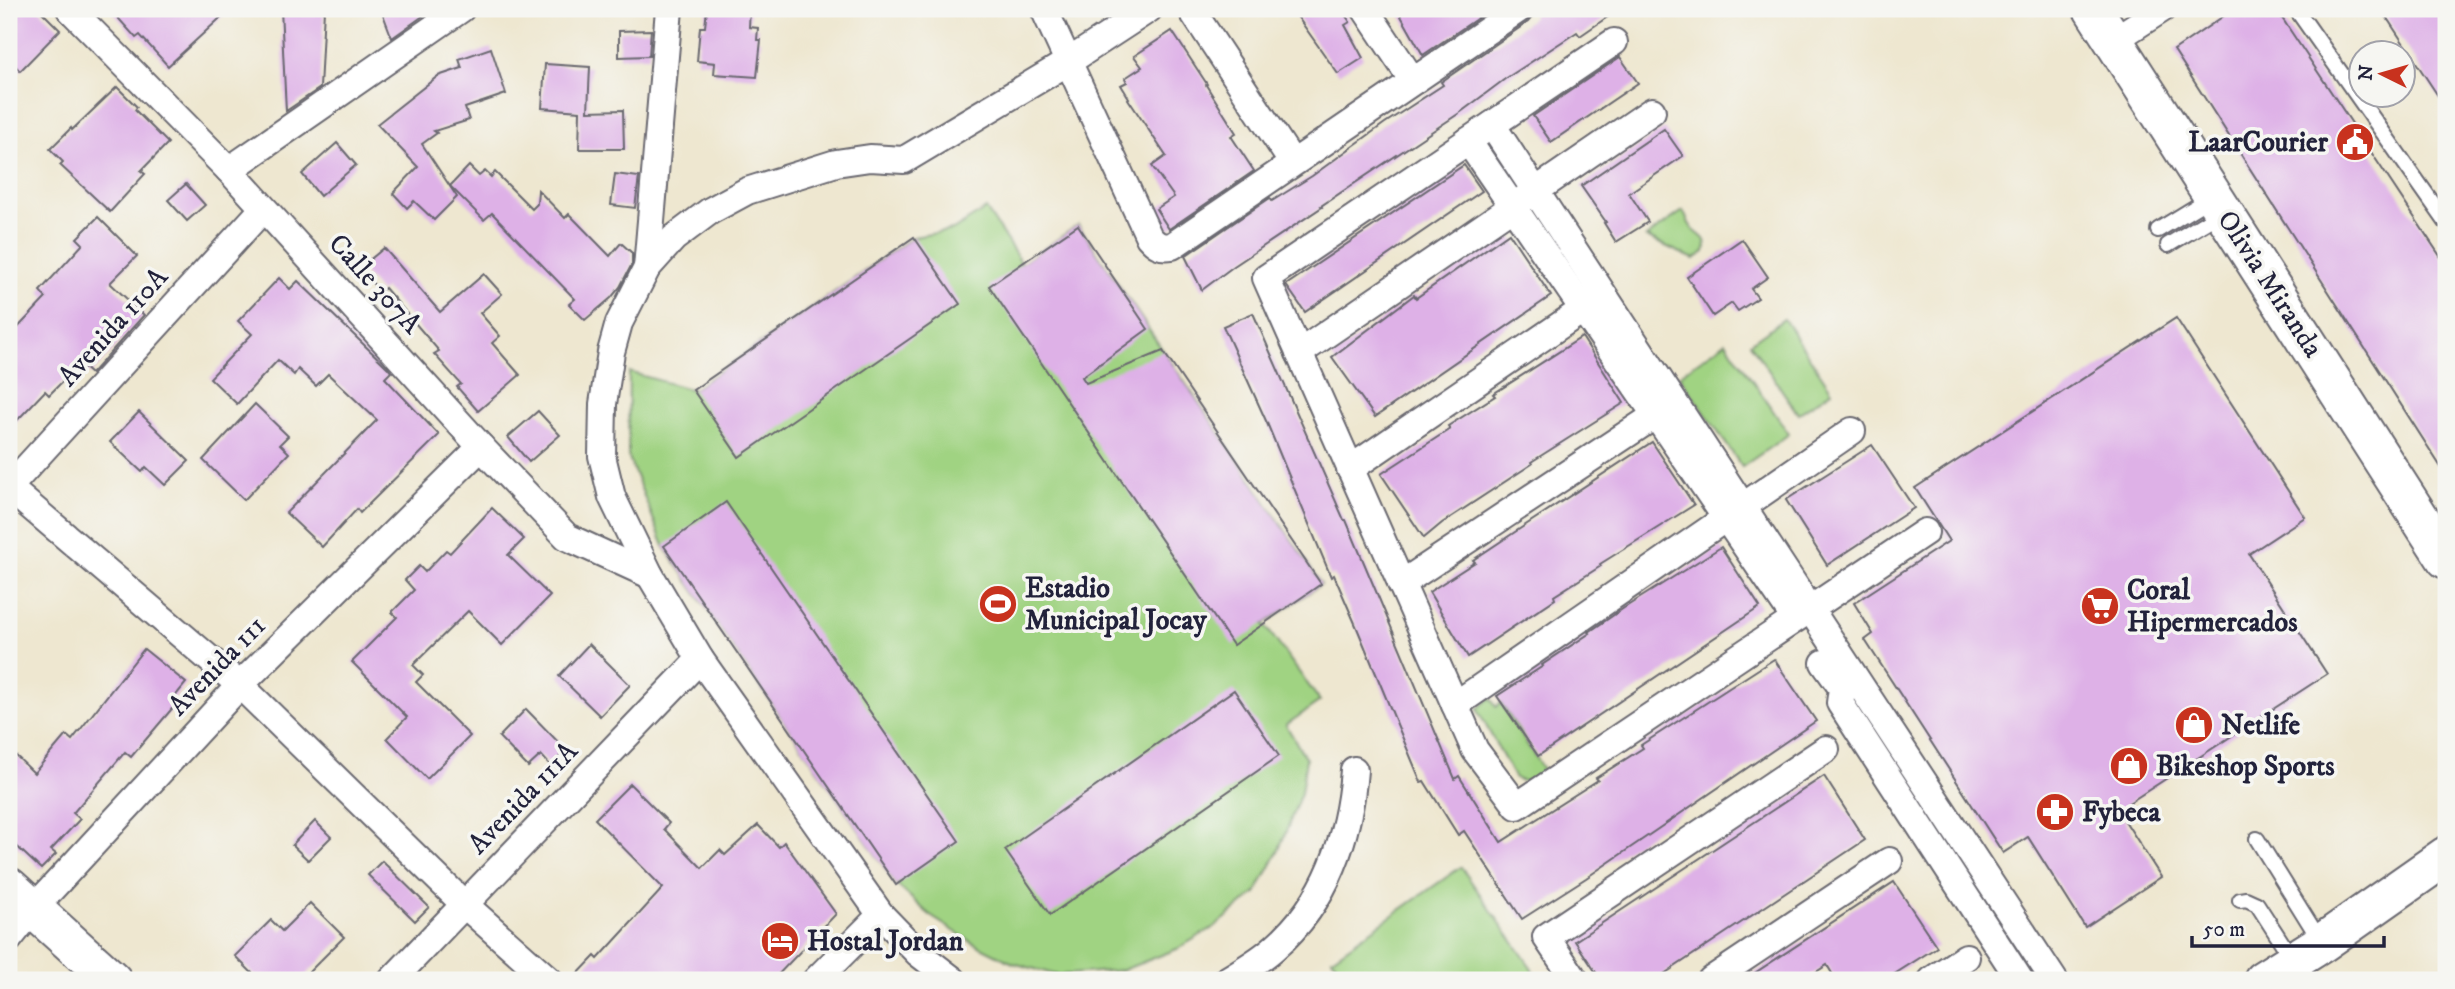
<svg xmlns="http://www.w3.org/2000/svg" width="2455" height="989" font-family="'IM FELL DW Pica',serif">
	<rect width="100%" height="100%" fill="#f6f6f2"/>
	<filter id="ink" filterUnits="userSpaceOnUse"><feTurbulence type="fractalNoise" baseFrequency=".0143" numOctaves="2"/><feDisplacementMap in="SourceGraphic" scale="14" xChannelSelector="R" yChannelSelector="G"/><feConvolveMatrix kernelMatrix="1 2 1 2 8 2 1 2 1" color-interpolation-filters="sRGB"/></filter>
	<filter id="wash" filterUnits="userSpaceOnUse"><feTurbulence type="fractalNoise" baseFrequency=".00686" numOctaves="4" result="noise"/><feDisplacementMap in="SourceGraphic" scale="28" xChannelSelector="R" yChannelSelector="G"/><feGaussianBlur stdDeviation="1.57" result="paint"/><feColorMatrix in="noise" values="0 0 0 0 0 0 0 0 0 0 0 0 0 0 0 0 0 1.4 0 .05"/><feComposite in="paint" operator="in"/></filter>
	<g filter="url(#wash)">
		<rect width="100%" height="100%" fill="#eee7d0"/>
		<!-- green -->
		<g fill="#a0d382" stroke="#617a5e" stroke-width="2">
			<path d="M 986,209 L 1022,264 L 1078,225 L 1321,584 L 1264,624 L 1320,701 L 1286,725 L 1306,759 L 1301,793 L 1278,852 L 1256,893 L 1216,926 L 1177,949 L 1123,970 L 1057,975 L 1013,963 L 973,943 L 932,917 L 896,884 L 664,546 L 628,456 L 629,372 L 693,390 L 914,237 L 953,230 Z"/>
			<path d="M 1683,211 C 1686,216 1688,223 1692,228 C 1699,237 1709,236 1705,252 L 1694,259 L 1646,237 Z"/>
			<path d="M 1784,319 L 1832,391 L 1798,414 L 1750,343 Z"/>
			<path d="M 1726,342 L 1789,434 L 1742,467 L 1679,375 Z"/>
			<path d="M 1490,698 L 1496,707 L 1501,703 L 1544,771 C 1534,778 1525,786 1514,777 L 1477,709 Z"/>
			<path d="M 1461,867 L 1540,980 L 1347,980 L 1332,958 Z"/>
		</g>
		<g id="blocks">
			<!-- building -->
			<g fill="#deb1e7">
				<path d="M 9,9 L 39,9 L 60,30 L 20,71 L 9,59 Z"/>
				<path d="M 110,9 L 230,9 L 168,66 L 140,35 L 136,38 Z"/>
				<path d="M 281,9 L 324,9 L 320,88 L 286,111 Z"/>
				<path d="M 381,9 L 420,9 L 423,16 L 392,38 Z"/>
				<path d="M 707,9 L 750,9 L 749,27 L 758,28 L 757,40 L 761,40 L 757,77 L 714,74 L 715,63 L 697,61 L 700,27 L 705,27 Z"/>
				<path d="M 1292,9 L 1341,9 L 1350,22 L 1345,25 L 1363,58 L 1338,74 Z"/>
				<path d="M 1397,9 L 1491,9 L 1423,55 Z"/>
				<path d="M 1535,9 L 1619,9 L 1580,36 L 1577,32 L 1505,79 L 1461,112 L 1321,206 L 1322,207 L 1234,266 L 1202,290 L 1185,256 L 1270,198 L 1272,201 L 1312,176 L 1385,123 L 1443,85 L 1441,82 L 1528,22 L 1533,16 Z"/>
				<path d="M 2234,9 L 2276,9 L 2446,265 L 2446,475 L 2174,50 Z"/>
				<path d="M 2381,9 L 2446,9 L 2446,108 Z"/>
				<path d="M 651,30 L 649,56 L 619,57 L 619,31 Z"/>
				<path d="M 1172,31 L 1207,84 L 1206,85 L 1236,133 L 1231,136 L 1254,171 L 1169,229 L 1156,209 L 1174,197 L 1152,166 L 1166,156 L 1128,99 L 1129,98 L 1121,85 L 1127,82 L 1125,78 L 1142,67 L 1134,56 Z"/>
				<path d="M 491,48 L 506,94 L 465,108 L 469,120 L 434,131 L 437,133 L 422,144 L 457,197 L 434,220 L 414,201 L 407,208 L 393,193 L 418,167 L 377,124 L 438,76 L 462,68 L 459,59 Z"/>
				<path d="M 1620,57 L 1638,83 L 1551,142 L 1533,116 Z"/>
				<path d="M 545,64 L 590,67 L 588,111 L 623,110 L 624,149 L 579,149 L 580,111 L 542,108 Z"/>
				<path d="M 117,87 L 137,107 L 135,110 L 168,143 L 141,171 L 145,174 L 110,212 L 60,165 L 63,162 L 50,149 L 71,128 L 72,130 Z"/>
				<path d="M 1664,129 L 1683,156 L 1629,193 L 1648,222 L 1616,242 L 1604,223 L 1606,222 L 1581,186 Z"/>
				<path d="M 337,143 L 356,165 L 320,196 L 302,174 Z"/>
				<path d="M 1464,165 L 1482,191 L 1305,312 L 1286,285 Z"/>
				<path d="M 469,166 L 479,176 L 485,171 L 491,177 L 495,172 L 532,209 L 537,204 L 538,190 L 565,218 L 569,214 L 610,256 L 621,243 L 632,253 L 632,264 L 620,287 L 611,298 L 585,320 L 569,304 L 575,299 L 492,213 L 484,220 L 450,186 Z"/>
				<path d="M 615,174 L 639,177 L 635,208 L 611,205 Z"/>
				<path d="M 186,184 L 205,205 L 187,221 L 168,200 Z"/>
				<path d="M 98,217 L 137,256 L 110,283 L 144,315 L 91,374 L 80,364 L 49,395 L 45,391 L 9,429 L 9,337 L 46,298 L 40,291 L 83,244 L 77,238 Z"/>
				<path d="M 1078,225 L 1148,329 L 1082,377 L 1086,383 L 1163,351 L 1321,584 L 1233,645 L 989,286 Z"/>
				<path d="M 1509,233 L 1551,296 L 1375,417 L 1332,357 L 1414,295 L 1416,298 Z"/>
				<path d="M 914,237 L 960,304 L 739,457 L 693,390 Z"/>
				<path d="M 1742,239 L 1768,277 L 1751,289 L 1758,298 L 1738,311 L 1732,303 L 1713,316 L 1687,277 Z"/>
				<path d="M 384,248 L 440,312 L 484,274 L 502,294 L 480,313 L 500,336 L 492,343 L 520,375 L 478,411 L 457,387 L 461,384 L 434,354 L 439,351 L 385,288 L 380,292 L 360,268 Z"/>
				<path d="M 279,278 L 290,289 L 298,281 L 388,368 L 391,372 L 385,378 L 439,435 L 360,513 L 357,509 L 322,547 L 286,513 L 377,420 L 328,374 L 316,386 L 298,369 L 294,375 L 278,360 L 237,404 L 210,378 L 252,334 L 238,321 Z"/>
				<path d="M 1253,313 L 1344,520 L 1346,520 L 1455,779 L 1459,776 L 1501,842 L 1598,780 L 1596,778 L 1643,748 L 1641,745 L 1774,659 L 1816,721 L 1586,878 L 1522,919 L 1464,831 L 1458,835 L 1424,781 L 1421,782 L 1357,628 L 1334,575 L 1331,577 L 1267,423 L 1223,326 Z"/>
				<path d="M 2176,318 L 2305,517 L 2249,554 L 2327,674 L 2118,810 L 2161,877 L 2085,927 L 2028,837 L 2003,853 L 1865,640 L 1873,634 L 1854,603 L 1949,541 L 1915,488 Z"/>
				<path d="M 1582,337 L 1624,403 L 1531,462 L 1532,464 L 1442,523 L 1424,538 L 1381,474 L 1450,429 L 1448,426 L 1495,396 L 1493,394 Z"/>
				<path d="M 255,404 L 288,436 L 280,444 L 289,453 L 244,500 L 203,460 Z"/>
				<path d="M 538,411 L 560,435 L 529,462 L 508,437 Z"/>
				<path d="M 139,412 L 189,461 L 165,485 L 146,467 L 142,472 L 110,442 Z"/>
				<path d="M 1652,442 L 1694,505 L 1600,564 L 1601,566 L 1554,596 L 1555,599 L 1468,657 L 1429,592 L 1475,562 L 1473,560 L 1518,530 Z"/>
				<path d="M 1872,445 L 1914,508 L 1827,565 L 1786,500 Z"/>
				<path d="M 726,502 L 959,841 L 896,885 L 664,546 Z"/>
				<path d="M 492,508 L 524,539 L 508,555 L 550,596 L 502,645 L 468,611 L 413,665 L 423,675 L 416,682 L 470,736 L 427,779 L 387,738 L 407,717 L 352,662 L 397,617 L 392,612 L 414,590 L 405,580 L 419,566 L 425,572 L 446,550 L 450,553 Z"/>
				<path d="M 1721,547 L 1760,607 L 1538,756 L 1497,696 L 1543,666 L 1542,665 L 1590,633 L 1589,632 L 1624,608 Z"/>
				<path d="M 589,644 L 630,685 L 600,716 L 559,676 Z"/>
				<path d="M 144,649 L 186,683 L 172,700 L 176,704 L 131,757 L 125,752 L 73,813 L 80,819 L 51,850 L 56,854 L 41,869 L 9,839 L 9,749 L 34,773 L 66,735 L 72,740 Z"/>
				<path d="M 1234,690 L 1279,756 L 1050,915 L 1005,850 Z"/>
				<path d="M 526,709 L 566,750 L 551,766 L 541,755 L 528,767 L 499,737 Z"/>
				<path d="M 1824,776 L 1865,840 L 1655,980 L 1601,980 L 1575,941 Z"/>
				<path d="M 630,784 L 669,823 L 664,829 L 702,868 L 720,850 L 725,855 L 758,825 L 779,847 L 784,842 L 836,914 L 773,980 L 572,980 L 595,956 L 598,959 L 663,888 L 595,819 Z"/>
				<path d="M 315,821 L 331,837 L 308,860 L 292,845 Z"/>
				<path d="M 382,861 L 429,907 L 415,921 L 368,875 Z"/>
				<path d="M 1894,882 L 1937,947 L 1885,980 L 1836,980 L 1827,965 L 1804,980 L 1744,980 Z"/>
				<path d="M 310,903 L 344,937 L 301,980 L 259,980 L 235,956 L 271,920 L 282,931 Z"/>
			</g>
		</g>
	</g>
	<g filter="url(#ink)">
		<use href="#blocks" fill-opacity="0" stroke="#69676f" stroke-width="2"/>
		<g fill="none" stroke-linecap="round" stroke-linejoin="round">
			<!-- lane casing -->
			<g stroke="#69676f" stroke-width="18">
				<g id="lane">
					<path d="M 2296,9 L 2446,222"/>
					<path d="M 2158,230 L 2212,197"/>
					<path d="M 2168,245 L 2221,213"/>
					<path d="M 2257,839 L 2321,942"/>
					<path d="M 2240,900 L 2246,899 L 2257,904 L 2293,960"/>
				</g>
			</g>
			<!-- street casing -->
			<g stroke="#69676f" stroke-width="30">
				<g id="street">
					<path d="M 70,9 L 229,170 L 481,447 L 567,537 L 650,575"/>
					<path d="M 1044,9 L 1149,237 C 1156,245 1161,248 1172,246 L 1519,9"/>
					<path d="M 1191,9 L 1292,162"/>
					<path d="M 1365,9 L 1413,81"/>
					<path d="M 2114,40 L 2162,9"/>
					<path d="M 1614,42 L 1266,278 L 1475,750 L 1517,806 L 1925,532"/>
					<path d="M 1492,125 L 2054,980"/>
					<path d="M 1468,141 L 1791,613"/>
					<path d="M 229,170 L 461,9"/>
					<path d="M 647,268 L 669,9"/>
					<path d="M 1299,353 L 1652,111"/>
					<path d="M 1350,469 L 1597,300"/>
					<path d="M 9,487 L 263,209"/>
					<path d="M 9,488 L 240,685 L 465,905 L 549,980"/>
					<path d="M 1401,584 L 1668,407"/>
					<path d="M 1824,663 L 1842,688 L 1840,703 L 2020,980"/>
					<path d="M 1455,705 L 1852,431"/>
					<path d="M 9,939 L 33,909 L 240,685 L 481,447"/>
					<path d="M 392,980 L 700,659"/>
					<path d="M 816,980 L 881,915"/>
					<path d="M 953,980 L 918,953 L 881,915 L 700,659 L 650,575 L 612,497 L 602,456 L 603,404 L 611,352 L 619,323 L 647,268 L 674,238 L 710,211 L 747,191 L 836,163 L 870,158 L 904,160 L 1068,62 L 1149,9"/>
					<path d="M 1227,980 C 1243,970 1261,960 1275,947 C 1327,902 1349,836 1354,770"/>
					<path d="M 1575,980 L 1546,937 L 1826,749"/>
					<path d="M 1711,980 L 1889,861"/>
					<path d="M 1932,980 L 1966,957"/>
				</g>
			</g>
			<!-- secondary casing -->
			<g stroke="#69676f" stroke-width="42">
				<g id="secondary">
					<path d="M 2093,9 L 2446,559"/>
					<path d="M 9,887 L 112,980"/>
				</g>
			</g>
			<!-- primary casing -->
			<g stroke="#69676f" stroke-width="42">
				<path id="primary" d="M 2263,980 L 2322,943 L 2446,856"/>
			</g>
			<!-- lane -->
			<use href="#lane" stroke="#fff" stroke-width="14"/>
			<!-- street -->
			<use href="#street" stroke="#fff" stroke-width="26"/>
			<!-- secondary -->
			<use href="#secondary" stroke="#fff" stroke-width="38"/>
			<!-- primary -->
			<use href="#primary" stroke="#fff" stroke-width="38"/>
		</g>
	</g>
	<!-- icons -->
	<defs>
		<g id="civic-disc" transform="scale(2.0125)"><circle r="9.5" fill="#c8321e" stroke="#f6f6f2"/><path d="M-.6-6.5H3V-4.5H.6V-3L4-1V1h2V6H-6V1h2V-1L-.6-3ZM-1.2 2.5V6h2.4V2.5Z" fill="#fff"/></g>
		<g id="stadium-disc" transform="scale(2.0125)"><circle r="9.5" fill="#c8321e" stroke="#f6f6f2"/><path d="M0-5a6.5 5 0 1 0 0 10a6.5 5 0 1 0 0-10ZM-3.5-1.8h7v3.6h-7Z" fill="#fff"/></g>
		<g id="supermarket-disc" transform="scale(2.0125)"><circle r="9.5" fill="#c8321e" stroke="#f6f6f2"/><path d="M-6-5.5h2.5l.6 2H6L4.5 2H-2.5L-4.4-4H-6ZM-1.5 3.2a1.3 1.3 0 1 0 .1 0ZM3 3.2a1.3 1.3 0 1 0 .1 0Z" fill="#fff"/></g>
		<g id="shop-disc" transform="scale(2.0125)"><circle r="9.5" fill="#c8321e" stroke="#f6f6f2"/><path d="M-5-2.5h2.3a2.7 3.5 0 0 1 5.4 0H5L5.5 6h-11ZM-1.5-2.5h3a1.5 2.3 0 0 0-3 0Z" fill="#fff"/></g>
		<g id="pharmacy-disc" transform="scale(2.0125)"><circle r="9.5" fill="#c8321e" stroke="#f6f6f2"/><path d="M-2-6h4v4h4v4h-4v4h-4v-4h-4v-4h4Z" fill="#fff"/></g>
		<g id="hotel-disc" transform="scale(2.0125)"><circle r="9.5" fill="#c8321e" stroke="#f6f6f2"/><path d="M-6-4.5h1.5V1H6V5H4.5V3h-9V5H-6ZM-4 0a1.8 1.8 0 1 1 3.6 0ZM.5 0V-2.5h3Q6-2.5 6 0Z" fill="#fff"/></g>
	</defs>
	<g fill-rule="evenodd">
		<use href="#civic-disc" x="2355" y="142"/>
		<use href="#stadium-disc" x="998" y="604"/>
		<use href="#supermarket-disc" x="2100" y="606"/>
		<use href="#shop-disc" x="2194" y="725"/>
		<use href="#shop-disc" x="2129" y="766"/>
		<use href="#pharmacy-disc" x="2055" y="812"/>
		<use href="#hotel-disc" x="780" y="941"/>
	</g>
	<g text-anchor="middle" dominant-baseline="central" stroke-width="7" stroke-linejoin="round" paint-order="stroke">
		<!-- poi labels -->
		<g font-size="28" font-weight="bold" fill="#22223b" stroke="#f6f6f2" text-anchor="start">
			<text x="2328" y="142" text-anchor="end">LaarCourier</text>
			<text x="1025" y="588">Estadio<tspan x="1025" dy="32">Municipal Jocay</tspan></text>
			<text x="2127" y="590">Coral<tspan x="2127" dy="32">Hipermercados</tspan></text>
			<text x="2221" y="725">Netlife</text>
			<text x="2156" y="766">Bikeshop Sports</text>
			<text x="2082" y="812">Fybeca</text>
			<text x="807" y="941">Hostal Jordan</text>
		</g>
		<!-- street labels -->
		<g font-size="28" fill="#22223b" stroke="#f6f6f2">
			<text transform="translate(375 284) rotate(48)">Calle 307A</text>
			<text transform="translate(2270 284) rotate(57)">Olivia Miranda</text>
			<text transform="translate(113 327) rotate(-48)">Avenida 110A</text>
			<text transform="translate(217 666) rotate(-46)">Avenida 111</text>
			<text transform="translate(523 798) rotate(-46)">Avenida 111A</text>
		</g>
	</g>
	<!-- margin -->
	<rect width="2455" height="989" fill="none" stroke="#f6f6f2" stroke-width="35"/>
	<!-- north arrow -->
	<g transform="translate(2382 74) rotate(275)"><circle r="33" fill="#f6f6f2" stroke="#a1a1a9" stroke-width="2"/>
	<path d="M0-5L12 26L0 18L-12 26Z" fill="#c8321e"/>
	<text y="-10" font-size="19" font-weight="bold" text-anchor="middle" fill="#22223b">N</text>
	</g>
	<!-- scale -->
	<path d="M2192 936v10h192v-10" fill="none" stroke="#22223b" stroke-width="3.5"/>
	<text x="2203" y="936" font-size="21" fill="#22223b" stroke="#f6f6f2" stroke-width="5" paint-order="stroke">50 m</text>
</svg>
